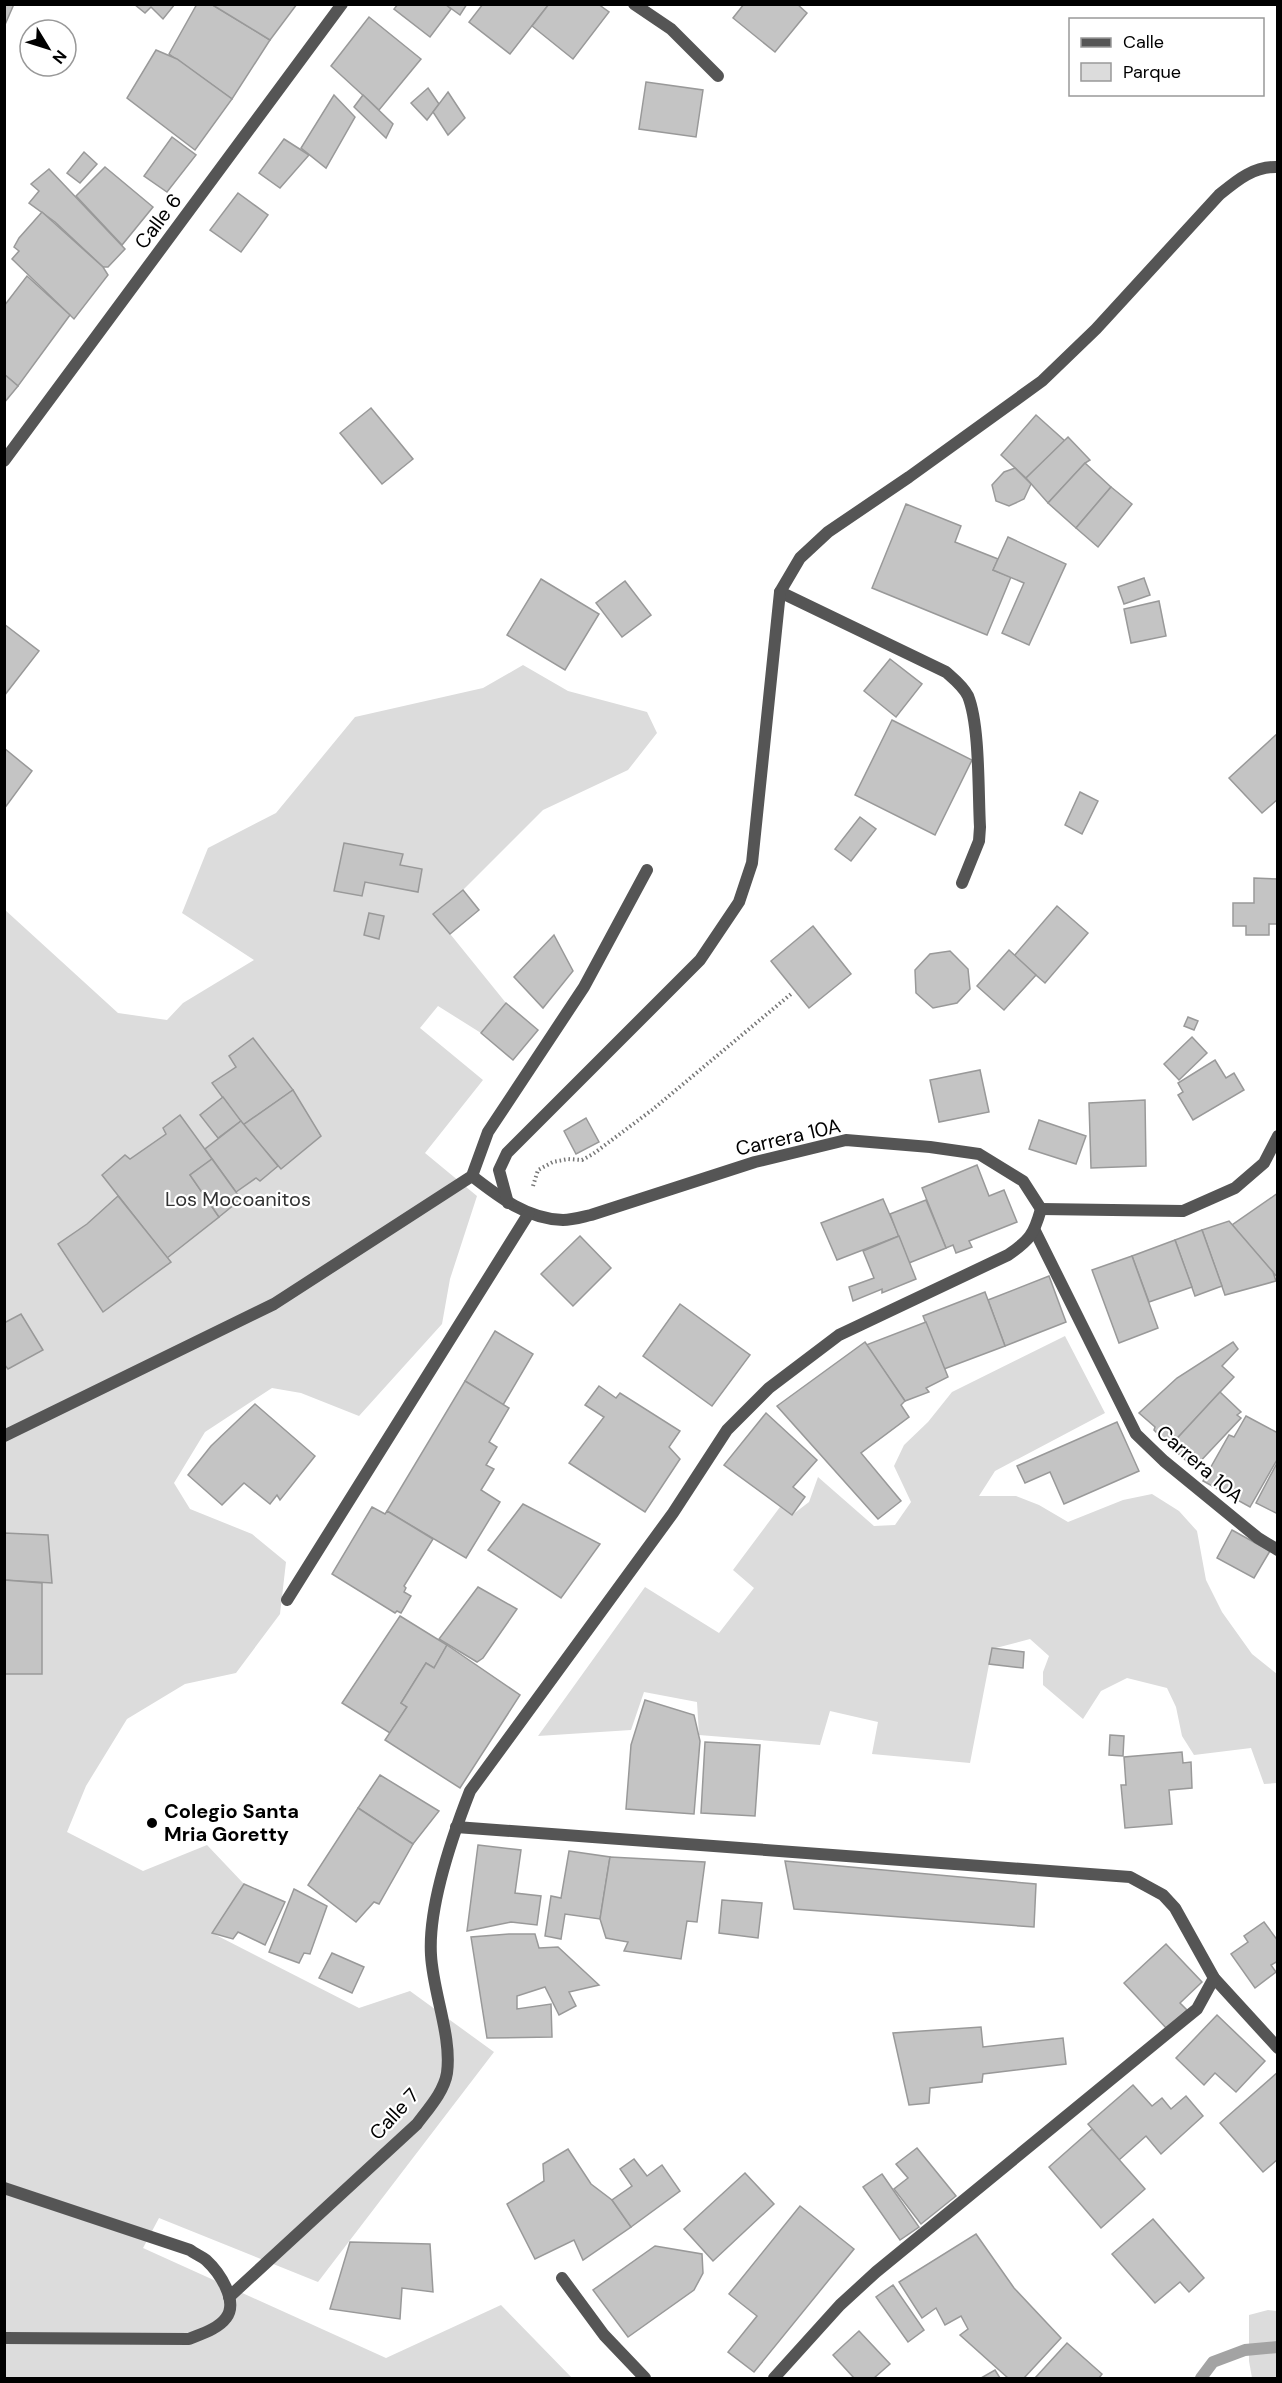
<svg xmlns="http://www.w3.org/2000/svg" width="1282" height="2383" font-family="'DM Sans',sans-serif">
	<rect width="100%" height="100%" fill="#fff"/>
	<!-- green -->
	<g fill="#dcdcdc">
		<path d="M 523,665 L 568,691 L 647,712 L 657,733 L 628,770 L 543,810 L 463,890 L 434,914 L 506,1003 L 481,1033 L 438,1006 L 420,1028 L 483,1080 L 425,1153 L 477,1196 L 450,1279 L 442,1324 L 359,1416 L 301,1393 L 272,1388 L 205,1432 L 174,1483 L 190,1509 L 252,1534 L 286,1562 L 280,1614 L 236,1673 L 185,1684 L 127,1719 L 86,1786 L 67,1832 L 143,1871 L 207,1845 L 244,1884 L 212,1933 L 359,2008 L 410,1991 L 494,2052 L 318,2282 L 159,2218 L 143,2248 L 386,2358 L 501,2305 L 572,2378 L 5,2378 L 4,909 L 118,1013 L 167,1020 L 183,1003 L 254,960 L 182,913 L 208,848 L 276,813 L 355,717 L 483,688 Z"/>
		<path d="M 1065,1336 L 1105,1413 L 995,1471 L 979,1496 L 1016,1496 L 1039,1505 L 1068,1522 L 1123,1500 L 1152,1494 L 1179,1511 L 1197,1531 L 1206,1580 L 1222,1612 L 1252,1654 L 1277,1674 L 1277,1783 L 1264,1784 L 1251,1748 L 1194,1755 L 1182,1736 L 1176,1707 L 1167,1688 L 1127,1678 L 1101,1691 L 1083,1719 L 1043,1685 L 1043,1672 L 1049,1656 L 1030,1639 L 992,1649 L 970,1763 L 872,1754 L 878,1722 L 830,1711 L 820,1745 L 699,1735 L 697,1702 L 644,1692 L 631,1730 L 538,1736 L 645,1587 L 719,1633 L 754,1588 L 733,1570 L 780,1507 L 792,1515 L 809,1502 L 818,1477 L 874,1526 L 895,1525 L 911,1502 L 894,1466 L 904,1445 L 928,1422 L 952,1392 Z"/>
		<path d="M 1268,2310 L 1277,2311 L 1277,2378 L 1252,2378 L 1249,2361 L 1249,2315 Z"/>
	</g>
	<g fill="none" stroke-linecap="round" stroke-linejoin="round">
		<!-- stream -->
		<path stroke="#a3a3a3" stroke-width="12" d="M 1201,2378 L 1213,2362 L 1245,2350 L 1278,2347"/>
	</g>
	<!-- building -->
	<g fill="#c4c4c4" stroke="#999" stroke-width="1.5">
		<path d="M 4,4 L 14,4 L 4,27 Z"/>
		<path d="M 134,4 L 175,4 L 163,19 L 151,7 L 145,13 Z"/>
		<path d="M 197,4 L 211,4 L 270,40 L 232,99 L 169,54 Z"/>
		<path d="M 211,4 L 297,4 L 270,40 Z"/>
		<path d="M 398,4 L 445,4 L 451,9 L 430,37 L 394,9 Z"/>
		<path d="M 445,4 L 467,4 L 460,15 Z"/>
		<path d="M 483,4 L 549,4 L 510,54 L 469,22 Z"/>
		<path d="M 549,4 L 598,4 L 609,12 L 573,59 L 532,26 Z"/>
		<path d="M 744,4 L 797,4 L 807,13 L 775,52 L 733,18 Z"/>
		<path d="M 369,17 L 421,59 L 379,110 L 331,66 Z"/>
		<path d="M 156,50 L 177,59 L 232,99 L 195,150 L 127,98 Z"/>
		<path d="M 646,82 L 703,90 L 696,137 L 639,129 Z"/>
		<path d="M 428,88 L 439,104 L 427,120 L 411,103 Z"/>
		<path d="M 448,92 L 465,118 L 448,135 L 433,112 Z"/>
		<path d="M 334,95 L 355,117 L 326,168 L 301,148 Z"/>
		<path d="M 363,95 L 393,124 L 386,138 L 354,107 Z"/>
		<path d="M 172,137 L 196,155 L 167,192 L 144,176 Z"/>
		<path d="M 284,139 L 309,155 L 280,188 L 259,173 Z"/>
		<path d="M 84,152 L 97,164 L 80,183 L 67,173 Z"/>
		<path d="M 105,167 L 153,207 L 122,245 L 76,196 Z"/>
		<path d="M 49,169 L 125,249 L 108,267 L 103,267 L 55,222 L 29,203 L 39,191 L 31,184 Z"/>
		<path d="M 238,193 L 268,215 L 241,252 L 210,230 Z"/>
		<path d="M 42,212 L 103,267 L 108,275 L 74,319 L 12,259 L 19,251 L 14,247 L 19,238 Z"/>
		<path d="M 27,276 L 70,315 L 18,386 L 4,374 L 4,306 Z"/>
		<path d="M 4,374 L 18,386 L 4,403 Z"/>
		<path d="M 371,408 L 413,459 L 382,484 L 340,433 Z"/>
		<path d="M 1036,415 L 1065,441 L 1026,478 L 1001,455 Z"/>
		<path d="M 1068,437 L 1090,460 L 1085,463 L 1048,503 L 1026,478 Z"/>
		<path d="M 1085,463 L 1111,487 L 1076,528 L 1048,503 Z"/>
		<path d="M 1015,468 L 1031,484 L 1024,499 L 1009,506 L 996,501 L 992,485 L 1004,472 Z"/>
		<path d="M 1111,487 L 1132,504 L 1098,547 L 1076,528 Z"/>
		<path d="M 906,504 L 961,526 L 955,542 L 998,559 L 993,570 L 1011,577 L 987,635 L 872,588 Z"/>
		<path d="M 1008,537 L 1066,564 L 1029,645 L 1002,633 L 1024,583 L 993,570 Z"/>
		<path d="M 1144,578 L 1150,595 L 1124,604 L 1118,587 Z"/>
		<path d="M 541,579 L 599,614 L 565,670 L 507,635 Z"/>
		<path d="M 625,581 L 651,615 L 622,637 L 596,603 Z"/>
		<path d="M 1159,601 L 1166,636 L 1131,643 L 1124,609 Z"/>
		<path d="M 4,624 L 39,651 L 4,696 Z"/>
		<path d="M 890,659 L 922,684 L 896,717 L 864,691 Z"/>
		<path d="M 892,720 L 972,760 L 935,835 L 855,795 Z"/>
		<path d="M 1278,733 L 1278,799 L 1262,813 L 1229,778 Z"/>
		<path d="M 4,748 L 32,771 L 4,809 Z"/>
		<path d="M 1080,792 L 1098,801 L 1082,834 L 1065,825 Z"/>
		<path d="M 860,817 L 876,829 L 851,861 L 835,849 Z"/>
		<path d="M 344,843 L 403,854 L 400,865 L 422,869 L 418,892 L 365,882 L 362,896 L 334,891 Z"/>
		<path d="M 1254,878 L 1278,879 L 1278,924 L 1269,924 L 1269,935 L 1246,935 L 1246,926 L 1233,926 L 1233,903 L 1254,903 Z"/>
		<path d="M 463,890 L 479,910 L 450,934 L 433,914 Z"/>
		<path d="M 1057,906 L 1088,933 L 1045,983 L 1014,956 Z"/>
		<path d="M 369,913 L 384,916 L 379,939 L 364,935 Z"/>
		<path d="M 813,926 L 851,974 L 809,1008 L 771,961 Z"/>
		<path d="M 554,935 L 573,971 L 543,1008 L 514,977 Z"/>
		<path d="M 1009,950 L 1036,975 L 1004,1010 L 977,986 Z"/>
		<path d="M 950,951 L 968,969 L 970,989 L 957,1003 L 933,1008 L 916,993 L 915,970 L 930,954 Z"/>
		<path d="M 506,1003 L 538,1030 L 513,1060 L 481,1033 Z"/>
		<path d="M 1188,1017 L 1198,1021 L 1194,1030 L 1184,1026 Z"/>
		<path d="M 1192,1037 L 1207,1053 L 1179,1080 L 1164,1064 Z"/>
		<path d="M 253,1038 L 293,1090 L 243,1125 L 212,1083 L 236,1067 L 229,1056 Z"/>
		<path d="M 1215,1060 L 1226,1078 L 1234,1073 L 1244,1090 L 1193,1120 L 1178,1095 L 1183,1092 L 1178,1083 Z"/>
		<path d="M 980,1070 L 989,1112 L 939,1122 L 930,1080 Z"/>
		<path d="M 293,1090 L 321,1136 L 281,1169 L 243,1125 Z"/>
		<path d="M 223,1097 L 241,1121 L 218,1138 L 200,1115 Z"/>
		<path d="M 1145,1100 L 1146,1166 L 1091,1168 L 1089,1103 Z"/>
		<path d="M 180,1115 L 212,1159 L 190,1175 L 219,1217 L 167,1258 L 102,1175 L 125,1155 L 130,1159 L 166,1134 L 163,1128 Z"/>
		<path d="M 586,1118 L 599,1142 L 576,1154 L 564,1131 Z"/>
		<path d="M 1039,1120 L 1086,1136 L 1076,1164 L 1029,1149 Z"/>
		<path d="M 241,1121 L 278,1166 L 260,1181 L 256,1178 L 236,1192 L 205,1149 Z"/>
		<path d="M 212,1159 L 241,1199 L 219,1217 L 190,1175 Z"/>
		<path d="M 977,1165 L 989,1196 L 1004,1190 L 1017,1222 L 969,1241 L 972,1247 L 956,1253 L 953,1245 L 946,1248 L 922,1188 Z"/>
		<path d="M 1278,1193 L 1278,1278 L 1232,1225 Z"/>
		<path d="M 118,1196 L 171,1262 L 103,1312 L 58,1244 L 87,1224 Z"/>
		<path d="M 883,1199 L 899,1236 L 837,1260 L 821,1223 Z"/>
		<path d="M 926,1200 L 946,1248 L 909,1263 L 890,1214 Z"/>
		<path d="M 1229,1221 L 1273,1272 L 1276,1281 L 1225,1295 L 1202,1230 Z"/>
		<path d="M 1202,1230 L 1222,1286 L 1195,1296 L 1175,1240 Z"/>
		<path d="M 580,1236 L 611,1268 L 573,1306 L 541,1274 Z"/>
		<path d="M 899,1236 L 916,1279 L 882,1293 L 882,1289 L 853,1301 L 849,1287 L 874,1278 L 863,1251 Z"/>
		<path d="M 1175,1240 L 1192,1287 L 1149,1302 L 1132,1256 Z"/>
		<path d="M 1132,1256 L 1158,1328 L 1119,1343 L 1092,1270 Z"/>
		<path d="M 1049,1276 L 1066,1322 L 1005,1346 L 988,1300 Z"/>
		<path d="M 985,1292 L 1005,1346 L 944,1369 L 923,1316 Z"/>
		<path d="M 680,1304 L 750,1355 L 712,1406 L 643,1356 Z"/>
		<path d="M 21,1314 L 43,1350 L 8,1369 L 4,1364 L 4,1323 Z"/>
		<path d="M 926,1322 L 948,1377 L 926,1388 L 929,1392 L 905,1401 L 866,1345 Z"/>
		<path d="M 495,1331 L 533,1354 L 503,1405 L 465,1381 Z"/>
		<path d="M 865,1342 L 905,1401 L 901,1405 L 909,1417 L 861,1453 L 901,1501 L 878,1519 L 777,1406 Z"/>
		<path d="M 1233,1342 L 1238,1349 L 1222,1366 L 1234,1377 L 1170,1446 L 1154,1430 L 1155,1427 L 1139,1413 L 1177,1378 Z"/>
		<path d="M 465,1381 L 509,1408 L 489,1442 L 497,1447 L 486,1465 L 494,1469 L 481,1490 L 500,1502 L 466,1558 L 387,1511 Z"/>
		<path d="M 599,1386 L 616,1398 L 620,1393 L 680,1431 L 669,1447 L 680,1459 L 645,1512 L 569,1463 L 604,1417 L 585,1405 Z"/>
		<path d="M 1220,1392 L 1241,1412 L 1237,1415 L 1241,1418 L 1194,1468 L 1170,1446 Z"/>
		<path d="M 255,1404 L 315,1456 L 280,1500 L 277,1495 L 270,1504 L 244,1483 L 222,1505 L 188,1475 L 211,1446 Z"/>
		<path d="M 766,1413 L 817,1460 L 793,1487 L 805,1497 L 792,1515 L 724,1465 Z"/>
		<path d="M 1246,1416 L 1278,1433 L 1278,1458 L 1250,1507 L 1203,1481 L 1229,1435 L 1234,1437 Z"/>
		<path d="M 1117,1422 L 1139,1471 L 1064,1504 L 1050,1472 L 1025,1483 L 1017,1466 Z"/>
		<path d="M 1278,1461 L 1278,1514 L 1256,1503 Z"/>
		<path d="M 523,1504 L 600,1544 L 561,1598 L 488,1550 Z"/>
		<path d="M 372,1507 L 385,1514 L 387,1511 L 433,1539 L 404,1586 L 406,1588 L 404,1592 L 411,1596 L 401,1613 L 397,1611 L 395,1613 L 332,1574 Z"/>
		<path d="M 1232,1530 L 1270,1551 L 1254,1578 L 1217,1558 Z"/>
		<path d="M 4,1533 L 48,1535 L 52,1583 L 4,1580 Z"/>
		<path d="M 4,1580 L 42,1583 L 42,1674 L 4,1674 Z"/>
		<path d="M 478,1587 L 517,1609 L 483,1658 L 477,1662 L 439,1639 Z"/>
		<path d="M 400,1616 L 447,1645 L 434,1668 L 426,1663 L 401,1703 L 407,1707 L 390,1733 L 342,1703 Z"/>
		<path d="M 447,1645 L 520,1695 L 460,1788 L 385,1740 L 407,1707 L 401,1703 L 426,1663 L 434,1668 Z"/>
		<path d="M 992,1648 L 1024,1652 L 1023,1668 L 989,1664 Z"/>
		<path d="M 645,1700 L 694,1715 L 700,1741 L 694,1814 L 626,1809 L 631,1745 Z"/>
		<path d="M 1110,1735 L 1124,1736 L 1123,1756 L 1109,1755 Z"/>
		<path d="M 705,1742 L 760,1745 L 755,1816 L 701,1813 Z"/>
		<path d="M 1182,1752 L 1183,1763 L 1191,1762 L 1192,1788 L 1169,1790 L 1172,1824 L 1125,1828 L 1121,1785 L 1126,1785 L 1124,1757 Z"/>
		<path d="M 380,1775 L 439,1811 L 413,1844 L 358,1808 Z"/>
		<path d="M 358,1808 L 413,1844 L 379,1904 L 374,1902 L 356,1922 L 308,1885 Z"/>
		<path d="M 478,1845 L 521,1850 L 515,1893 L 541,1896 L 537,1925 L 511,1922 L 467,1931 Z"/>
		<path d="M 569,1851 L 610,1857 L 600,1919 L 565,1914 L 561,1939 L 545,1936 L 551,1896 L 561,1898 Z"/>
		<path d="M 610,1857 L 705,1862 L 697,1922 L 687,1921 L 681,1959 L 624,1951 L 628,1942 L 606,1938 L 600,1919 Z"/>
		<path d="M 785,1861 L 1036,1884 L 1034,1927 L 794,1909 Z"/>
		<path d="M 244,1884 L 285,1902 L 265,1945 L 238,1932 L 233,1939 L 212,1933 Z"/>
		<path d="M 294,1889 L 327,1906 L 310,1954 L 304,1953 L 299,1963 L 269,1952 Z"/>
		<path d="M 722,1900 L 762,1903 L 758,1938 L 719,1933 Z"/>
		<path d="M 1264,1922 L 1278,1941 L 1278,1961 L 1271,1965 L 1276,1972 L 1255,1988 L 1231,1954 L 1248,1942 L 1244,1936 Z"/>
		<path d="M 509,1934 L 535,1934 L 539,1948 L 558,1947 L 599,1985 L 569,1992 L 576,2006 L 559,2015 L 545,1987 L 517,1996 L 517,2009 L 551,2004 L 552,2037 L 487,2038 L 471,1937 Z"/>
		<path d="M 1166,1944 L 1202,1982 L 1180,2003 L 1187,2010 L 1167,2029 L 1124,1983 Z"/>
		<path d="M 332,1953 L 364,1967 L 352,1993 L 319,1978 Z"/>
		<path d="M 1217,2015 L 1265,2061 L 1236,2092 L 1215,2073 L 1204,2085 L 1176,2058 Z"/>
		<path d="M 981,2027 L 983,2047 L 1063,2038 L 1066,2064 L 983,2074 L 982,2082 L 930,2088 L 929,2103 L 909,2105 L 893,2033 Z"/>
		<path d="M 1278,2072 L 1278,2159 L 1263,2172 L 1220,2123 Z"/>
		<path d="M 1133,2085 L 1152,2106 L 1162,2098 L 1171,2109 L 1186,2096 L 1203,2116 L 1161,2154 L 1146,2136 L 1119,2160 L 1088,2124 Z"/>
		<path d="M 1092,2129 L 1145,2189 L 1101,2228 L 1049,2167 Z"/>
		<path d="M 917,2148 L 956,2196 L 921,2224 L 894,2189 L 908,2178 L 896,2164 Z"/>
		<path d="M 568,2149 L 591,2184 L 612,2200 L 631,2227 L 583,2260 L 574,2240 L 535,2259 L 507,2204 L 544,2181 L 543,2164 Z"/>
		<path d="M 634,2159 L 647,2176 L 662,2165 L 680,2191 L 631,2227 L 612,2200 L 632,2186 L 620,2169 Z"/>
		<path d="M 745,2173 L 774,2204 L 713,2261 L 684,2229 Z"/>
		<path d="M 882,2174 L 919,2227 L 900,2240 L 863,2187 Z"/>
		<path d="M 800,2206 L 854,2249 L 754,2372 L 728,2352 L 757,2316 L 729,2294 Z"/>
		<path d="M 1153,2219 L 1204,2278 L 1189,2292 L 1180,2282 L 1155,2303 L 1112,2254 Z"/>
		<path d="M 976,2234 L 1014,2288 L 1061,2338 L 1024,2378 L 1008,2378 L 960,2335 L 968,2329 L 961,2316 L 945,2325 L 936,2308 L 922,2318 L 899,2282 Z"/>
		<path d="M 350,2242 L 430,2244 L 433,2292 L 402,2288 L 400,2319 L 330,2309 Z"/>
		<path d="M 655,2246 L 702,2254 L 703,2273 L 694,2290 L 628,2337 L 593,2290 Z"/>
		<path d="M 893,2285 L 924,2330 L 908,2342 L 876,2297 Z"/>
		<path d="M 859,2331 L 890,2364 L 874,2378 L 854,2378 L 833,2355 Z"/>
		<path d="M 1067,2343 L 1102,2374 L 1099,2378 L 1035,2378 Z"/>
		<path d="M 995,2370 L 1000,2378 L 981,2378 Z"/>
	</g>
	<g fill="none" stroke-linecap="round" stroke-linejoin="round">
		<!-- path -->
		<path stroke="#777" stroke-width="4" stroke-dasharray="1.5 3" stroke-linecap="butt" d="M 533,1186 L 538,1170 L 553,1162 L 568,1159 L 582,1160 L 593,1154 L 652,1110 L 791,994"/>
		<!-- street -->
		<g stroke="#555" stroke-width="12">
			<path d="M 634,4 L 671,29 L 718,76"/>
			<path d="M 4,461 L 342,4"/>
			<path d="M 780,592 L 946,672 C 954,679 963,686 968,696 C 980,726 978,792 980,827 L 979,841 L 962,883"/>
			<path d="M 472,1176 C 499,1197 527,1219 563,1220 C 572,1220 582,1217 591,1215 L 755,1162 L 846,1140 L 930,1147 L 979,1154 L 1023,1181 L 1041,1209"/>
			<path d="M 508,1203 L 499,1170 L 507,1153 L 700,960 L 739,902 L 752,863 L 780,592 L 800,558 L 828,532 L 909,477 L 1042,381 L 1096,329 L 1219,195 C 1236,181 1253,166 1278,167"/>
			<path d="M 1041,1209 L 1183,1211 L 1235,1188 L 1264,1163 L 1278,1136"/>
			<path d="M 1035,1231 L 1136,1434 L 1164,1461 L 1258,1538 L 1278,1550"/>
			<path d="M 4,1436 L 274,1304 L 472,1176 L 488,1132 L 584,987 L 647,870"/>
			<path d="M 287,1600 L 529,1213"/>
			<path d="M 456,1827 L 1130,1877 L 1163,1895 L 1175,1908 L 1214,1978 L 1278,2048"/>
			<path d="M 4,2188 L 190,2250 C 195,2254 201,2256 206,2260 C 219,2272 239,2301 226,2318 C 218,2329 201,2334 189,2339 L 4,2338"/>
			<path d="M 562,2278 L 604,2335 L 645,2378"/>
			<path d="M 229,2297 L 417,2124 C 428,2109 444,2092 447,2073 C 452,2036 433,1993 431,1955 C 428,1906 452,1837 470,1791 L 673,1513 L 727,1430 L 769,1388 L 839,1335 L 1008,1255 C 1030,1240 1034,1234 1041,1209"/>
			<path d="M 774,2378 L 840,2305 L 876,2272 L 1197,2009 L 1214,1978"/>
		</g>
	</g>
	<!-- markers -->
	<circle fill="#000" stroke="#fff" stroke-width="2" cx="152" cy="1823" r="6"/>
	<g text-anchor="middle" dominant-baseline="central" stroke-width="4.5" stroke-linejoin="round" paint-order="stroke">
		<!-- street labels -->
		<g font-size="20" fill="#000" stroke="#fff">
			<text transform="translate(158 221) rotate(-53)">Calle 6</text>
			<text transform="translate(788 1137) rotate(-13)">Carrera 10A</text>
			<text transform="translate(1200 1464) rotate(41)">Carrera 10A</text>
			<text transform="translate(394 2114) rotate(-47)">Calle 7</text>
		</g>
		<!-- park labels -->
		<g font-size="20" fill="#333" stroke="#fff">
			<text x="238" y="1199">Los Mocoanitos</text>
		</g>
		<!-- poi labels -->
		<g font-size="20" font-weight="bold" fill="#000" stroke="#fff" text-anchor="start">
			<text x="164" y="1811">Colegio Santa<tspan x="164" dy="23">Mria Goretty</tspan></text>
		</g>
	</g>
	<!-- border -->
	<rect width="1282" height="2383" fill="none" stroke="#000000" stroke-width="12"/>
	<!-- legend -->
	<rect x="1069" y="18" width="195" height="78" fill="#ffffff" stroke="#999999" stroke-width="1.5"/>
	<rect x="1081" y="38" width="30" height="9" fill="#555555" stroke="#999999" stroke-width="1.5"/>
	<text x="1123" y="48" font-size="18" fill="#000000">Calle</text>
	<rect x="1081" y="63" width="30" height="18" fill="#dcdcdc" stroke="#999999" stroke-width="1.5"/>
	<text x="1123" y="78" font-size="18" fill="#000000">Parque</text>
	<!-- north arrow -->
	<g transform="translate(48 48) rotate(128)"><circle r="28" fill="#ffffff" stroke="#999999" stroke-width="1.5"/>
	<path d="M0-4.5L10 22L0 15L-10 22Z" fill="#000000"/>
	<text y="-9" font-size="16" font-weight="bold" text-anchor="middle" fill="#000000">N</text>
	</g>
</svg>
